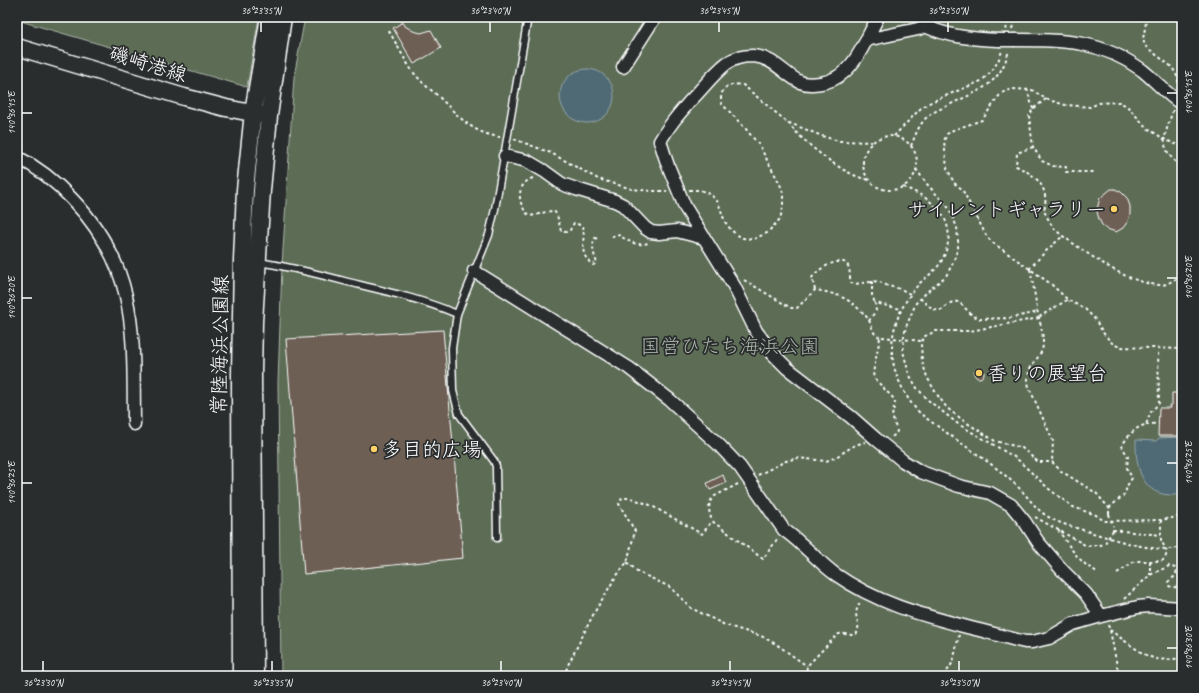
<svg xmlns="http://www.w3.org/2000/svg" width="1199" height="693" viewBox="0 0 1199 693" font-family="Caveat,'Klee One',sans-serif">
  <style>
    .green { fill: #5b6c55; stroke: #adb6aa }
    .water { fill: #506a75; stroke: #96a6ac }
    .building { fill: #6e5f55; stroke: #fff }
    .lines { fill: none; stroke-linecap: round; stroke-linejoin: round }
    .lane-casing { stroke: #fff; stroke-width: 9 }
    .street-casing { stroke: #fff; stroke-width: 15 }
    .secondary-casing { stroke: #fff; stroke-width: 19 }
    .path { stroke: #fff; stroke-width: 2; stroke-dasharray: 3 3; stroke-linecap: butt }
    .lane { stroke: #2a2d2e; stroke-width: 6 }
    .street { stroke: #2a2d2e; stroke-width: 12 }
    .secondary { stroke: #2a2d2e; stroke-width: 16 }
    .street-bridge-casing { stroke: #fff; stroke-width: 15; stroke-linecap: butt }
    .path-bridge { stroke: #fff; stroke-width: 2; stroke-dasharray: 3 3; stroke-linecap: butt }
    .street-bridge { stroke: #2a2d2e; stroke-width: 12 }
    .ticks { fill: none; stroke: #fff; stroke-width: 1.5 }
    .poi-dot { fill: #ffd166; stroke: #2a2d2e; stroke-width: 1.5 }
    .labels { text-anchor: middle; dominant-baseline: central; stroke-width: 3.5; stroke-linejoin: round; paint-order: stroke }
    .street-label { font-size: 20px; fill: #fff; stroke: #2a2d2e }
    .poi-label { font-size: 20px; fill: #fff; stroke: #2a2d2e; text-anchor: start }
    .park-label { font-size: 20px; fill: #adb6aa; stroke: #2a2d2e }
    .neatline { fill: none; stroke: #fff; stroke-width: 1.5 }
    .ticks-label { font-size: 10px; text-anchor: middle; fill: #fff }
  </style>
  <rect width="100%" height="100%" fill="#2a2d2e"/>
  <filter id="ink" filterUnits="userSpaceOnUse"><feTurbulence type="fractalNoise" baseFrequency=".025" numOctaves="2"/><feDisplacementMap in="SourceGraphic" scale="8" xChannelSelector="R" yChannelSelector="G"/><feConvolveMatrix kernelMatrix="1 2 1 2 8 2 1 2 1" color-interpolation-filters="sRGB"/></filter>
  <g filter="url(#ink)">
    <!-- green -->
    <path class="green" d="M17,17H259L247,87L17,20Z
      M305,17H1182V676H281L278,383L282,265L294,77Z"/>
    <!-- water -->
    <path class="water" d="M560 96a27 27 0 1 1 54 0a27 27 0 1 1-54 0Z
      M1182,437V494C1145,501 1135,472 1136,440L1156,441L1159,438Z"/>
    <!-- building -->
    <path class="building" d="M403,22L405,26L413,31L421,33L431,30L441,48L414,64L393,28Z
      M1111,189H1115L1121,192L1127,198L1130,206V214L1128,221L1123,228L1116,232L1107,229L1102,225L1099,219L1097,212L1098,205L1100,198Z
      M443,330L463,558L304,574L286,339Z
      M974 373a5 5 0 1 1 10 0a5 5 0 1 1-10 0Z
      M1172,393H1182V436H1158L1159,408H1170L1169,405H1172Z
      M723,475L726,483L710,490L707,483Z"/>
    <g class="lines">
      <!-- lane casing -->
      <g class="lane-casing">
        <path id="lane" d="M258,262C288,266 318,274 348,282C385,291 421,299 457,314
          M497,538L496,466L494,461L459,414L453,391L452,348L457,314L489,235L495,209L528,17"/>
      </g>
      <!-- street casing -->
      <g class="street-casing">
        <path id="street" d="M866,40L918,29L925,26C949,37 974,39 999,40
          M1015,40C1065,40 1100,40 1142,70C1156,81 1167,95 1182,104
          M623,67L655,17
          M505,156L527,161L544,171L562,184L576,189L615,201L623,205L645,228L651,232L659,233L677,231L704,238
          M17,157C37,167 57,183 72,199C139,269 133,335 134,424
          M667,163L660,141C670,124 678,115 691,100C703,88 713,74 727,63C734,58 744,56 753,56C773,57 784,74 800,82C807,85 814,84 821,83C853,78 864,43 878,17
          M685,207L734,286L756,331L773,354L787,368L851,417L876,439L903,461L921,472L959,486L990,493L1011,505L1025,522L1038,542L1063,571L1086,594L1101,616L1138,607L1149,606L1182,608
          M474,271L629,368L670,400L718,444L740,467L784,530C803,543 817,561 835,574C878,604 922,615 971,628C989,632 1007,638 1025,642H1032L1049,638L1073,624L1101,616"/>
      </g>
      <!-- secondary casing -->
      <g class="secondary-casing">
        <path id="secondary" d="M17,47L184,97L226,108L262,115
          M241,676L240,374L242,260L245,190L253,112L269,17
          M255,676L253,374L254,322L262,190L269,116L283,17"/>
      </g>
      <!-- path -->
      <path class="path" d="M1147,17L1143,39L1145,46L1172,67L1178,78V89
        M1012,29L1015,17
        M1006,30L1009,17
        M389,31C396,43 403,57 411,69C418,79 427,87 437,95C457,114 470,133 500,137
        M1027,89L1033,109
        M1046,99L1033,109L1029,116L1033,147L1042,161L1053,166L1066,167V172H1094
        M1173,110C1164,139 1157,146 1182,168
        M788,123C803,142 844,176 869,180
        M863 163a27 27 0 1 1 54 0a27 27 0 1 1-54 0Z
        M894,136L921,108L931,102L981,81C991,73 999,63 1002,50
        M514,139L551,153L598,179L632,189L651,191H667
        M911,146C915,136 918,127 925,119C932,112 940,109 949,105C979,90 1000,86 1009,50
        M1033,147L1017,153L1016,166C1036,175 1050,187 1044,211C1047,216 1049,222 1053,227C1059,234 1067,239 1074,244C1098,261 1130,283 1159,285C1169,286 1174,277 1182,278
        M1182,147L1164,139L1147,128L1127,106L1119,102L1099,103L1090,107L1065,105L1046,99L1032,90L1013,89L1005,91L999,96L982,120L953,130L947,134L944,141L947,168L954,183L962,189L987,237L993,243L1051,284L1068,300L1085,309L1094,318L1104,334L1113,344L1120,347L1182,349
        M916,169L926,183L948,207L957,227L958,240V248L953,263L946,276L929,290L916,303L906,327L904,336L903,351L909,374L917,388L928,400L958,424L1016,458L1049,489L1073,507L1096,515L1104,521L1161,520L1182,516
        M533,178C515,184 517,206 530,216C539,215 545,211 554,211L557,215L561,231L566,232L570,230L574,223L583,226C586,241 577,253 593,265L597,263C594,255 591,246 595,238L600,239
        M903,187C936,199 961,223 942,260C937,270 927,276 919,284C898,307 886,339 895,370C900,386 909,403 921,414C928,420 936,425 943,430C967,448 994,464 1016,485C1030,498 1036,512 1056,521C1067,526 1081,529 1093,533C1117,540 1157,554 1182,547
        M689,190H700L710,194L718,202L725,222L732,231L742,238L754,239L767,233L780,219L783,207V193L780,184L759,145L745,128L721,103C720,87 728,83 743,85L787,122L822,136L839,141L872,142
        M612,237L616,234C629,240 633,247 649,243
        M1029,269L1047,250L1063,236
        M1030,269C1033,283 1035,296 1037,309C1039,320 1043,331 1043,342C1044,361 1023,362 1029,387L1053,441L1052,462
        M744,280L791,308H797L815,290C828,292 842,295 853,304C858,308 865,314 868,319C873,326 872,337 882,337
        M872,281V295L875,303
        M815,290L812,278C816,270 839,256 847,264C851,270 849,277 851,283L854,284L878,281L888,286L901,289L910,294
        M920,298C947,325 941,299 959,302L971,314L979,319L1010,318L1038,312
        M1039,317L1067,300
        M1039,318L970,331H936L923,337L921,344L922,361L927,377L936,393L947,408L964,421L995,441L1022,448L1038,462H1052L1061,471L1096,493L1109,508
        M869,321L872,316L876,311L875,303L901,309
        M880,338L873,373L874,378L894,399L895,403L892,416L897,431L896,434L890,438
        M1146,425L1159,423
        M758,475L786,461L797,458L826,461L836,457L855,445L865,442
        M738,484L713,497C707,506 709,512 712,521L763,559L778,538
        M1109,514V508L1125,494L1127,486L1132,478L1127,468L1128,457L1122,446C1126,438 1137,425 1146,425L1150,413L1159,403L1158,349
        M1035,517L1087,546L1101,545L1105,543
        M1058,530C1069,545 1080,565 1098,572
        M1113,530L1161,535
        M1112,532L1113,530V526
        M1150,561V575
        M627,562L638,572L670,587L691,608L725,625L761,636L776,644L807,666
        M1117,573L1135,561H1161L1165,559L1167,552L1161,540V520
        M1124,599L1150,575L1169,566L1175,568C1179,576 1173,577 1168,582L1169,586L1174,588L1182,583
        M1108,625L1110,630L1119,676
        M1110,630C1121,638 1141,654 1153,658C1162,661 1173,659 1182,658
        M564,676L568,665L594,613L615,578L627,562L635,531L619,504L622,498H631L650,505L702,534L712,521
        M806,676L807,666L837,635C844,631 851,638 857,633C862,620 850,618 861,601
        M944,676L953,662L959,635"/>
      <!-- lane -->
      <use href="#lane" class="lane"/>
      <!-- street -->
      <use href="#street" class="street"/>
      <!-- secondary -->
      <use href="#secondary" class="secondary"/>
      <!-- street-bridge casing -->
      <g class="street-bridge-casing">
        <path id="street-bridge" d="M999,40H1015
          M667,163L685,207"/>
      </g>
      <!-- path-bridge -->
      <path class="path-bridge" d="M882,337L921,341
        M1109,514L1113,526
        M1105,543L1112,532"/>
      <!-- street-bridge -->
      <use href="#street-bridge" class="street-bridge"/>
    </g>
  </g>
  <!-- ticks -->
  <path class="ticks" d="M261,22V32M490,22V32M719,22V32M948,22V32M1167,93H1177M22,113H32M1167,278H1177M22,298H32M1167,463H1177M22,483H32M1167,648H1177M43,661V671M272,661V671M501,661V671M730,661V671M959,661V671"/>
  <!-- markers -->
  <g class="poi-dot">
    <circle cx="1114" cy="209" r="4"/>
    <circle cx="979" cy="373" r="4"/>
    <circle cx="374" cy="449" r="4"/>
  </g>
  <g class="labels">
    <!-- street labels -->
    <g class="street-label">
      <text transform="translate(148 64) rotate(17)">磯崎港線</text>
      <text transform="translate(220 345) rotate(-89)">常陸海浜公園線</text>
    </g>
    <!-- poi labels -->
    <g class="poi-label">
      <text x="1106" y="209" text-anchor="end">サイレントギャラリー</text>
      <text x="987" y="373">香りの展望台</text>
      <text x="382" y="449">多目的広場</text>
    </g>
    <!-- park labels -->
    <g class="park-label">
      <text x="730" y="346">国営ひたち海浜公園</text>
    </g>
  </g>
  <!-- margin -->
  <rect width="1199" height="693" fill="none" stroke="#2a2d2e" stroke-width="44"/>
  <rect x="22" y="22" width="1155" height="649" class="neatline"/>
  <g class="ticks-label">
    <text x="261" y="14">36°23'35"N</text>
    <text x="490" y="14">36°23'40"N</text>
    <text x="719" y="14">36°23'45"N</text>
    <text x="948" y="14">36°23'50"N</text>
    <text transform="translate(1188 93) rotate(-90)" y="4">140°36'15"E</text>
    <text transform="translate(11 113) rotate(-90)" y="4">140°36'15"E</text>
    <text transform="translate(1188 278) rotate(-90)" y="4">140°36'20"E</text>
    <text transform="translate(11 298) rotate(-90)" y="4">140°36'20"E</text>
    <text transform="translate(1188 463) rotate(-90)" y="4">140°36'25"E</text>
    <text transform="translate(11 483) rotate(-90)" y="4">140°36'25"E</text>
    <text transform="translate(1188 648) rotate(-90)" y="4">140°36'30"E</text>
    <text x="43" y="686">36°23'30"N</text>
    <text x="272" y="686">36°23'35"N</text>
    <text x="501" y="686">36°23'40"N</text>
    <text x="730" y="686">36°23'45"N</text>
    <text x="959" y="686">36°23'50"N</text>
  </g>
</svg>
